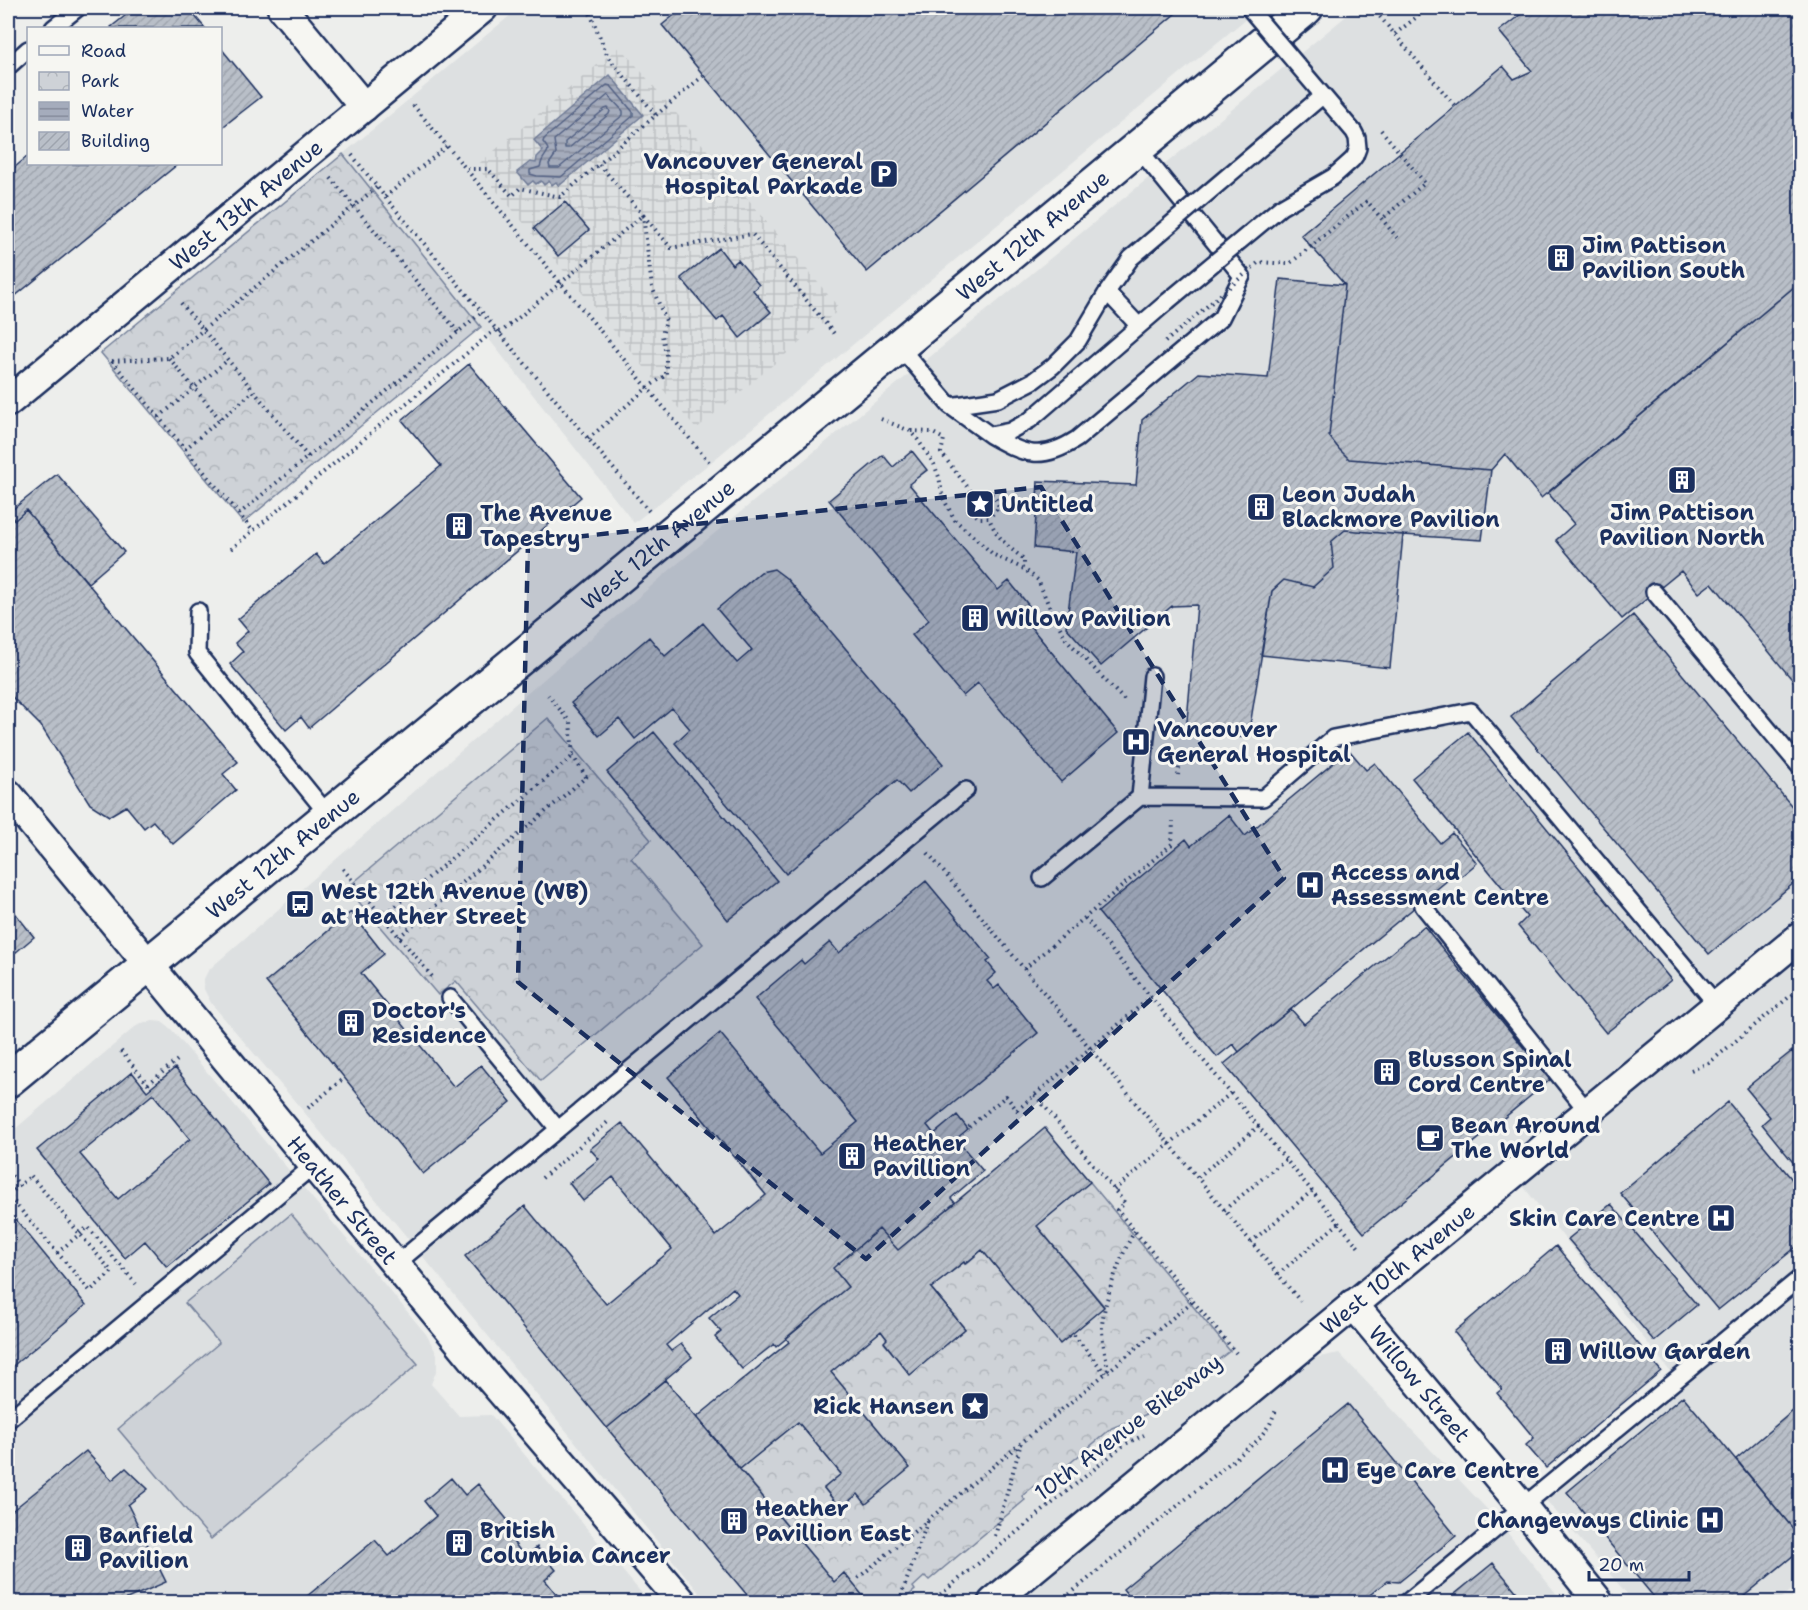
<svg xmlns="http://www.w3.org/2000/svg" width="1808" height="1610" viewBox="0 0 1808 1610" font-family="'Shantell Sans',sans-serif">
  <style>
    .built { fill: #dde0e1 }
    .industrial { fill: url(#industrial-grid) }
    .grass { fill: #ced2d7; stroke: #74809a; stroke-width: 1.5 }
    .park { fill: url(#park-crowns); stroke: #74809a; stroke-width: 1.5 }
    .water { fill: url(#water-rules); stroke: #6e7a96; stroke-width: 1.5 }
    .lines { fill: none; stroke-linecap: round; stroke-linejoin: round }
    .shore { stroke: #526184; stroke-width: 1.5 }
    .building { fill: url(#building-hatch); stroke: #1b2f5e; stroke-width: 1.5; fill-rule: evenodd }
    .service-casing { stroke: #1b2f5e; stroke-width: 20 }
    .minor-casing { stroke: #1b2f5e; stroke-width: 33 }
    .tertiary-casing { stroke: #1b2f5e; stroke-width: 38 }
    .path { stroke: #1b2f5e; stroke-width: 4; stroke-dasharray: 1.5 4.5; stroke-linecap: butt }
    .service { stroke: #f6f6f2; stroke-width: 15 }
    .minor { stroke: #f6f6f2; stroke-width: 28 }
    .tertiary { stroke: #f6f6f2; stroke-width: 33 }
    .service-bridge-casing { stroke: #1b2f5e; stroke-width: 20; stroke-linecap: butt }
    .path-bridge { stroke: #1b2f5e; stroke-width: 4; stroke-dasharray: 1.5 4.5; stroke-linecap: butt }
    .service-bridge { stroke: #f6f6f2; stroke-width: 15 }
    .marked { fill: #1b2f5e; fill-opacity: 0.2; stroke: #1b2f5e; stroke-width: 4.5; stroke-dasharray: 12 8; stroke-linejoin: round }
    .labels { text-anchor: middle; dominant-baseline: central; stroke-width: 6; stroke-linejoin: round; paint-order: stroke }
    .poi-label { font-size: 22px; font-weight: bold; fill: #1b2f5e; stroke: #f6f6f2; text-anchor: start }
    .street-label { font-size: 22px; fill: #1b2f5e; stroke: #f6f6f2 }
  </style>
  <defs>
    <pattern id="industrial-grid" width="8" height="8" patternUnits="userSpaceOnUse" patternTransform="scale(1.5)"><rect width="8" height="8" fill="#dde0e1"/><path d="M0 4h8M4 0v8" fill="none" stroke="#bdc0c3"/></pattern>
    <pattern id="park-crowns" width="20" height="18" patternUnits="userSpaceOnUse" patternTransform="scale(1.5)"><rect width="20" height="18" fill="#ced2d7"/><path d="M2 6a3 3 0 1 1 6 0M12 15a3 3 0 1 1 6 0" fill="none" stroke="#b0b5bb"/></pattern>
    <pattern id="water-rules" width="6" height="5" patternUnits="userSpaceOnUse" patternTransform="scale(1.5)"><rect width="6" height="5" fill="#a5acbc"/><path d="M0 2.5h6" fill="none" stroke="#868c9c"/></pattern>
    <pattern id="building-hatch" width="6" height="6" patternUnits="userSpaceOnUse" patternTransform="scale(1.5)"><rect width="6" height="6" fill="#b9bfc8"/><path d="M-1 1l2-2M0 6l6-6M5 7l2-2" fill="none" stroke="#9ea4ae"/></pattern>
  </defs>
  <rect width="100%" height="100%" fill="#edeeec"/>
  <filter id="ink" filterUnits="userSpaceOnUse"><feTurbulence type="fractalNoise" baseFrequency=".0167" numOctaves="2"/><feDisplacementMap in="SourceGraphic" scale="12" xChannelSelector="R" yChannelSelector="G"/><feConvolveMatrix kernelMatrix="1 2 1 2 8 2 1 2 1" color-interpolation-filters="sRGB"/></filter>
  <g filter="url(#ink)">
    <!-- built -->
    <path class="built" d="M519,8H1259L710,463L634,523L343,154Z
      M1356,8H1800V915L1250,1371L1339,1353L1502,1525L1407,1602H707L304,1112L211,1003L203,987L204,979L208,971L214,965L671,569Z
      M1800,956V1278L1677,1380L1523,1186Z
      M153,1021L162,1022L171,1029L426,1334L437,1354V1369L431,1384L459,1416L491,1415L649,1602H8V1135L135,1027L142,1023Z
      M1800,1283V1583L1777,1602H1634L1545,1499Z
      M1506,1531L1563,1602H1419Z"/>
    <!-- industrial -->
    <path class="industrial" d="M620,46L840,309L696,429L476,166Z"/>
    <!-- grass -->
    <path class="grass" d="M291,1214L418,1364L211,1539L118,1429L219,1343L185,1303Z"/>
    <!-- park -->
    <path class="park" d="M343,154L481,327L243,523L101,353Z
      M548,718L651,840L631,858L703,944L541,1081L456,981L438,995L347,888Z
      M1090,1182L1230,1351L1147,1414L1112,1428L1039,1489L1035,1485L1022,1496L1025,1500L929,1580L925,1576L913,1587L915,1590L901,1602H868L844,1573L834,1582L740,1469L798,1422L841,1474L824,1488L840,1508L858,1494L866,1503L831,1372L881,1331L887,1339L884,1343L910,1374L965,1329L931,1288L964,1262L966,1264L982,1250L1060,1343L1104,1306L1037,1226Z"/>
    <!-- water -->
    <path class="water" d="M610,75L643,115L559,186L556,182L552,185L549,181L544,185L541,181L536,184L533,181L528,185L517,172L530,162L536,163L537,157L543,151L534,140Z"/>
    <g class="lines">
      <!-- shore -->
      <path class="shore" d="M607,85L611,86L633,112V116L561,177L537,176L530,174V170L540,167C541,165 541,162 543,159C548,150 551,152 543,142L544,139Z
        M608,95L623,111V115L559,168H550L549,164L556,154L554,140Z
        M608,108L610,111L609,114L569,148H565V142L605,109Z"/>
    </g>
    <!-- building -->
    <path class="building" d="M135,8H188L205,28H112L111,27Z
      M683,8H1182L867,272L662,25Z
      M1529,8H1800V282L1541,498L1505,454L1491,470L1349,459L1339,449L1329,436L1345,285L1301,235L1503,66L1514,79L1532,71L1499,31Z
      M220,47L261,97L220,129Z
      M28,156V164H178L9,301L8,300V173Z
      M565,202L589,230L558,256L534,228Z
      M719,248L732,265L738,260L759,285L753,290L771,312L740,338L723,316L717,321L681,278Z
      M1280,279L1345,285L1329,436L1339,449L1349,459L1491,470L1482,540L1403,535L1345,530L1331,542L1334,568L1313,587L1284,580L1272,591L1248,738L1186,732L1197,605L1172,606L1101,666L1066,627L1076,552L1034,548L1038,481L1136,485L1142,420L1199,373L1268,378Z
      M1800,282V678L1795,683L1712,583L1699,593L1681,571L1622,619L1556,540L1574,524L1548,493Z
      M469,364L581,497L309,728L301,717L286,730L230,664L243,652L235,643L248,631L238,619L316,554L324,564L441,466L402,420Z
      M912,451L927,470L909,484L998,590L1009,581L1030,607L1021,615L1118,733L1061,782L978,683L963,696L912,635L929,620L829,500L883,455L893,467Z
      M57,474L124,552L88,583L26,510L15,520L8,515V513Z
      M26,510L238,762L223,774L236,790L173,844L153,821L144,828L126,806L109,816L90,804L41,726L8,693V515L15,520Z
      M1345,530L1403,535L1390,668L1261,655L1272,591L1284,580L1313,587L1334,568L1331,542Z
      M774,569L786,578L943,764L909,793L897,780L786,874L675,743L690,729L672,708L635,739L619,719L599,736L571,703L649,637L665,656L703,623L737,663L752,650L717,609L761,572Z
      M1633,615L1800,816V878L1709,954L1511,717Z
      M654,732L777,881L728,920L607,772Z
      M1468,732L1671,980L1606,1033L1518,926L1527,917L1412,778Z
      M1349,750L1366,770L1375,763L1440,843L1452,833L1477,863L1458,879L1454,875L1239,1052L1233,1044L1217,1057L1098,912L1186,839L1191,846L1229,815L1245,836Z
      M926,881L991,959L987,962L996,973L987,981L994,989L999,985L1038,1033L927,1125L934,1134L957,1115L968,1129L956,1139L983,1171L951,1198L955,1203L898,1250L879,1229L833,1268L848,1287L776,1347L774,1344L742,1369L715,1337L721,1332L709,1318L738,1294L733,1288L666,1345L671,1351L681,1344L692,1357L607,1428L465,1256L525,1206L606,1304L672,1249L613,1177L583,1201L569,1183L599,1159L590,1149L622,1123L716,1236L766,1195L668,1077L720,1033L820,1153L858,1122L755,999L801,960L804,964L830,942L839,953Z
      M8,904L34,937L8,959Z
      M351,912L384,954L361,973L454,1087L481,1065L511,1102L423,1174L266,982Z
      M1424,926L1550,1080L1364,1233L1224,1064L1291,1009L1304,1024Z
      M1792,1051L1800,1061V1163L1796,1166L1762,1124L1770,1117L1746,1088Z
      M175,1068L269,1184L167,1267L145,1241L125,1258L37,1150L132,1072L147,1091ZM153,1094L190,1139L118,1199L80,1154Z
      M1728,1102L1800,1189V1244L1718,1310L1620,1193Z
      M1045,1128L1090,1182L1037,1226L1104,1307L1060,1344L982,1250L965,1264L964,1262L931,1288L965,1329L910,1375L884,1342L887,1339L881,1331L831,1372L910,1468L866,1504L858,1494L840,1508L824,1488L841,1474L798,1422L740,1469L697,1417L789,1342L786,1338L848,1287L833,1268L879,1229L898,1250Z
      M1611,1204L1697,1305L1654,1341L1568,1239Z
      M8,1210L86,1305L8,1370Z
      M1556,1246L1661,1371L1546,1468L1526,1445L1534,1438L1497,1393L1502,1389L1454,1332Z
      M665,1380L834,1582L844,1573L868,1602H753L607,1428Z
      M1683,1396L1800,1537V1550L1737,1602H1658L1567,1492Z
      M1348,1404L1456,1536L1399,1582L1387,1581L1361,1602H1129L1132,1600L1123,1589Z
      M1794,1410L1800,1417V1537L1736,1459Z
      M86,1451L112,1480L126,1468L148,1489L128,1505L166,1582L120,1602H8V1514Z
      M451,1478L465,1495L478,1484L514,1528L507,1534L525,1557L537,1547L556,1570L545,1580L563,1602H300L375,1540L389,1556L436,1516L424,1501Z
      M1493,1563L1525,1602H1445Z"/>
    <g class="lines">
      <!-- service casing -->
      <g class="service-casing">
        <path id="service" d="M53,28L78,8
          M8,67L28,49
          M1107,292L1139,326
          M899,346L950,406L990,435L1010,431L1030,420L1168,301
          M950,406L998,399L1033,381L1053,366L1078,341L1107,292L1131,258
          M990,435C1025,455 1041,462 1077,439L1221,318L1242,276L1138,148
          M1654,592L1800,767
          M198,611L197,653L329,816
          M1140,797L1152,676
          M1042,878L1140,797L1263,798L1333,738L1471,711L1717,1005
          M1423,906L1588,1112
          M450,998L558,1129
          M396,1264L966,790
          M8,1420L314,1165
          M1407,1602L1800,1278"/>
      </g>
      <!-- minor casing -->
      <g class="minor-casing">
        <g id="minor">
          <path d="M282,8L364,107"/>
          <path id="s1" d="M8,402L483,8"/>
          <path id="s2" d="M8,794L480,1367L682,1602"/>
          <path id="s3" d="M1353,1304L1523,1507L1599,1602"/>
          <path id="s4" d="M993,1602L1800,937"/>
        </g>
      </g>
      <!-- tertiary casing -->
      <g class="tertiary-casing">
        <g id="tertiary">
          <path id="s5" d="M8,1080L899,346L1306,8"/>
        </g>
      </g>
      <!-- path -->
      <path class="path" d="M588,8L608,57L656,115L599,164L643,215L652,287L666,321L662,335L666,354V375L647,388L588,439
        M1376,12L1455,106
        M1395,34L1428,8
        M413,105L709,462
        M656,115L703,76
        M352,155L385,197L649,511
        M467,169H488L512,196L520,188L560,197L599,164
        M331,178L458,332
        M385,197L447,146
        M181,303L308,457
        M500,333L643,215L671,248L752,234L836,336
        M169,358L220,419
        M112,361L169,358L377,187
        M112,361L253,531
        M159,417L228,360
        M881,419L910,431L918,440L934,464L939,477L943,498L955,520L994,555L1024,569L1038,580L1049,606L1066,639L1125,701
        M911,431L931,432L944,439L941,453L974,495L970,500L971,510L979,518H989C997,538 1007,546 1024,559V568
        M185,449L254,391
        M974,495L989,493L995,497L999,507L989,518
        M239,514L482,312
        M231,549L496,329
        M1170,748L1180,758L1178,775
        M928,853L1300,1301
        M343,869L434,979
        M382,917L573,756L570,722L548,695
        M1085,918L1361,1250
        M399,937L586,777L573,756
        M1024,969L1172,844L1173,821
        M121,1051L151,1088
        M1691,1070L1709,1063L1800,988
        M148,1084L180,1058
        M1035,1095L1125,1203L1117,1210L1236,1353
        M308,1108L344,1078
        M969,1127L1006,1096L1017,1110L1151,997
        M8,1171L20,1186
        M31,1176L112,1272L90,1291L8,1195Z
        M1198,1177L1259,1126
        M542,1178L609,1121
        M1114,1190L1231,1093
        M1224,1210L1286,1159
        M1251,1242L1312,1191
        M57,1253L88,1227L136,1284
        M1278,1274L1339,1223
        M1074,1335L1105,1373
        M1108,1370C1106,1356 1102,1341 1102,1328C1102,1305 1122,1251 1135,1231
        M995,1536L1021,1443
        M858,1578L1193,1301
        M195,1602L200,1598
        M899,1602L928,1520
        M931,1602L1125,1444L1144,1435
        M1060,1602L1258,1440L1270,1424L1276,1410"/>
      <!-- service -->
      <use href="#service" class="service"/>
      <!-- minor -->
      <use href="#minor" class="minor"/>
      <!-- tertiary -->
      <use href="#tertiary" class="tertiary"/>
      <!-- service-bridge casing -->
      <g class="service-bridge-casing">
        <path id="service-bridge" d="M1131,258L1322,96
          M1168,301L1281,207L1333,177L1352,160L1355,156L1358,148L1357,138L1354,132L1249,8"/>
      </g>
      <!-- path-bridge -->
      <path class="path-bridge" d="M1381,130L1425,183L1382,219
        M1165,342L1259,262L1289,264L1367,201L1399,240"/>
      <!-- service-bridge -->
      <use href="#service-bridge" class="service-bridge"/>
    </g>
  </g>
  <!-- marked area -->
  <path class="marked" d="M1041,487L1284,878L866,1259L518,982L528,542Z"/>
  <!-- icons -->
  <defs>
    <g id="parking-square" transform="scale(1.5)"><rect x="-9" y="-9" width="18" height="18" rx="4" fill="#1b2f5e" stroke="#f6f6f2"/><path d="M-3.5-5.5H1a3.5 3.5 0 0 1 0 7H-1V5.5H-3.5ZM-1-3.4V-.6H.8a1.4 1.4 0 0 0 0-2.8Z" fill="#fff"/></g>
    <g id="building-square" transform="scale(1.5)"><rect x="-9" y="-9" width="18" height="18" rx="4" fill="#1b2f5e" stroke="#f6f6f2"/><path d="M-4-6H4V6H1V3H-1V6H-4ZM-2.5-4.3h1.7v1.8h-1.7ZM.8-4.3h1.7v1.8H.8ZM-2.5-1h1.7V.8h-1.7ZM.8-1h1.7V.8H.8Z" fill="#fff"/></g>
    <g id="sight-square" transform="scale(1.5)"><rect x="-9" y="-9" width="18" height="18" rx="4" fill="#1b2f5e" stroke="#f6f6f2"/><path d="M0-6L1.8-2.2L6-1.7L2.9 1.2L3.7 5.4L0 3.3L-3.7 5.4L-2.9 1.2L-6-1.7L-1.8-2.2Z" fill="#fff"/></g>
    <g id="hospital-square" transform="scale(1.5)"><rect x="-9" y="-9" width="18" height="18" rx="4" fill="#1b2f5e" stroke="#f6f6f2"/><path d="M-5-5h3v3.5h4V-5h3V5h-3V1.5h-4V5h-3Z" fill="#fff"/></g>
    <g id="bus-square" transform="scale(1.5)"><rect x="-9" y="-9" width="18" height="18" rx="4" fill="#1b2f5e" stroke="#f6f6f2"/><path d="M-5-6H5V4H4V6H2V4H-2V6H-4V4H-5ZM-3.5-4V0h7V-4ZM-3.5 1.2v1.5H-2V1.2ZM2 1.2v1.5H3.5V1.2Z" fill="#fff"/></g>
    <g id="cafe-square" transform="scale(1.5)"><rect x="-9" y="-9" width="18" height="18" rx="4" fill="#1b2f5e" stroke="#f6f6f2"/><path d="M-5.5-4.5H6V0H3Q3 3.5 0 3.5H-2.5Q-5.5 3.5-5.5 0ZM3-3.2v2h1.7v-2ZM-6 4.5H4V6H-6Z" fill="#fff"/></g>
  </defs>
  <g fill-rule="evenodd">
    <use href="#parking-square" x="884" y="174"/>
    <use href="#building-square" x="1561" y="258"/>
    <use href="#building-square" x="1682" y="480"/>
    <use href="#sight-square" x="980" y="504"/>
    <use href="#building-square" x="1261" y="507"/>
    <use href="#building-square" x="459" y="526"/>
    <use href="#building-square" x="975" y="618"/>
    <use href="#hospital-square" x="1136" y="742"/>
    <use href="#hospital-square" x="1310" y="885"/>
    <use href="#bus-square" x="300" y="904"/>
    <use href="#building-square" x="351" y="1023"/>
    <use href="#building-square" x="1387" y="1072"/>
    <use href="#cafe-square" x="1430" y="1138"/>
    <use href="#building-square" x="852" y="1156"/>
    <use href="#hospital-square" x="1721" y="1218"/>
    <use href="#building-square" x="1558" y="1351"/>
    <use href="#sight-square" x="975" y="1406"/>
    <use href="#hospital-square" x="1335" y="1470"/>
    <use href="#hospital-square" x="1710" y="1520"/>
    <use href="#building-square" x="734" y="1521"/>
    <use href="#building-square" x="459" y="1543"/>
    <use href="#building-square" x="78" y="1548"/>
  </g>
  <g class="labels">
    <!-- poi labels -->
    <g class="poi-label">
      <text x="863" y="161" text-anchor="end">Vancouver General<tspan x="863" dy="25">Hospital Parkade</tspan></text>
      <text x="1582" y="245">Jim Pattison<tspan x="1582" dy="25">Pavilion South</tspan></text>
      <text x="1282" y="494">Leon Judah<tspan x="1282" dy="25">Blackmore Pavilion</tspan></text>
      <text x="1001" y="504">Untitled</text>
      <text x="1682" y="512" text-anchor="middle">Jim Pattison<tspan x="1682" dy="25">Pavilion North</tspan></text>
      <text x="480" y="513">The Avenue<tspan x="480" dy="25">Tapestry</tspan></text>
      <text x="996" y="618">Willow Pavilion</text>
      <text x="1157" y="729">Vancouver<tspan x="1157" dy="25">General Hospital</tspan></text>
      <text x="1331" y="872">Access and<tspan x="1331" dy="25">Assessment Centre</tspan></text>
      <text x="321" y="891">West 12th Avenue (WB)<tspan x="321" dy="25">at Heather Street</tspan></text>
      <text x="372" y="1010">Doctor's<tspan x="372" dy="25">Residence</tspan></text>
      <text x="1408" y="1059">Blusson Spinal<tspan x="1408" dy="25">Cord Centre</tspan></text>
      <text x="1451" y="1125">Bean Around<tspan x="1451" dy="25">The World</tspan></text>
      <text x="873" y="1143">Heather<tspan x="873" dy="25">Pavillion</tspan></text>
      <text x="1700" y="1218" text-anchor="end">Skin Care Centre</text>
      <text x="1579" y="1351">Willow Garden</text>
      <text x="954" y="1406" text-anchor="end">Rick Hansen</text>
      <text x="1356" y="1470">Eye Care Centre</text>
      <text x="755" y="1508">Heather<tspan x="755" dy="25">Pavillion East</tspan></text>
      <text x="1689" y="1520" text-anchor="end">Changeways Clinic</text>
      <text x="480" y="1530">British<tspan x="480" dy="25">Columbia Cancer</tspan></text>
      <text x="99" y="1535">Banfield<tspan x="99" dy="25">Pavilion</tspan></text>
    </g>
    <!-- street labels -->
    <g class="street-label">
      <text stroke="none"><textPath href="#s1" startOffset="309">West 13th Avenue</textPath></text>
      <text stroke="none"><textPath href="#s5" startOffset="1328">West 12th Avenue</textPath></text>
      <text stroke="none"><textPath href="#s5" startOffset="842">West 12th Avenue</textPath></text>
      <text stroke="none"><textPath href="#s5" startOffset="356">West 12th Avenue</textPath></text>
      <text stroke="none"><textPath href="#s2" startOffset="526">Heather Street</textPath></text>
      <text stroke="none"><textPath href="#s4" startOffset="524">West 10th Avenue</textPath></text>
      <text stroke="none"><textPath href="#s3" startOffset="104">Willow Street</textPath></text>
      <text transform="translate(1128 1427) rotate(-37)">10th Avenue Bikeway</text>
    </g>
  </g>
  <!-- margin -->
  <rect width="1808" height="1610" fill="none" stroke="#f6f6f2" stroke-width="30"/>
  <rect x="15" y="15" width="1778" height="1580" fill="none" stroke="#1b2f5e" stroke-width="2" filter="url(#ink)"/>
  <!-- legend -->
  <rect x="27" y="27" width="195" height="138" fill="#f6f6f2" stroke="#9ea6b7" stroke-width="1.5"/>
  <rect x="39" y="46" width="30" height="9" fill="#f6f6f2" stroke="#9ea6b7" stroke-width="1.5"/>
  <text x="81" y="57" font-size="18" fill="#1b2f5e">Road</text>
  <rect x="39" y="72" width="30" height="18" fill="url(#park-crowns)" stroke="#9ea6b7" stroke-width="1.5"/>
  <text x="81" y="87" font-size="18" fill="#1b2f5e">Park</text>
  <rect x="39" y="102" width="30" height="18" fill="url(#water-rules)" stroke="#9ea6b7" stroke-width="1.5"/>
  <text x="81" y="117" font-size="18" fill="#1b2f5e">Water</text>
  <rect x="39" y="132" width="30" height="18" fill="url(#building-hatch)" stroke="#9ea6b7" stroke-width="1.5"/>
  <text x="81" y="147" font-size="18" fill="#1b2f5e">Building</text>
  <!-- scale -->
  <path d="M1589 1571v9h100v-9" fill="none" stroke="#1b2f5e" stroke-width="3"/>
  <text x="1598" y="1571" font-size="18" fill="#1b2f5e" stroke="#f6f6f2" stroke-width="4.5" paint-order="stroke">20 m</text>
</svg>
